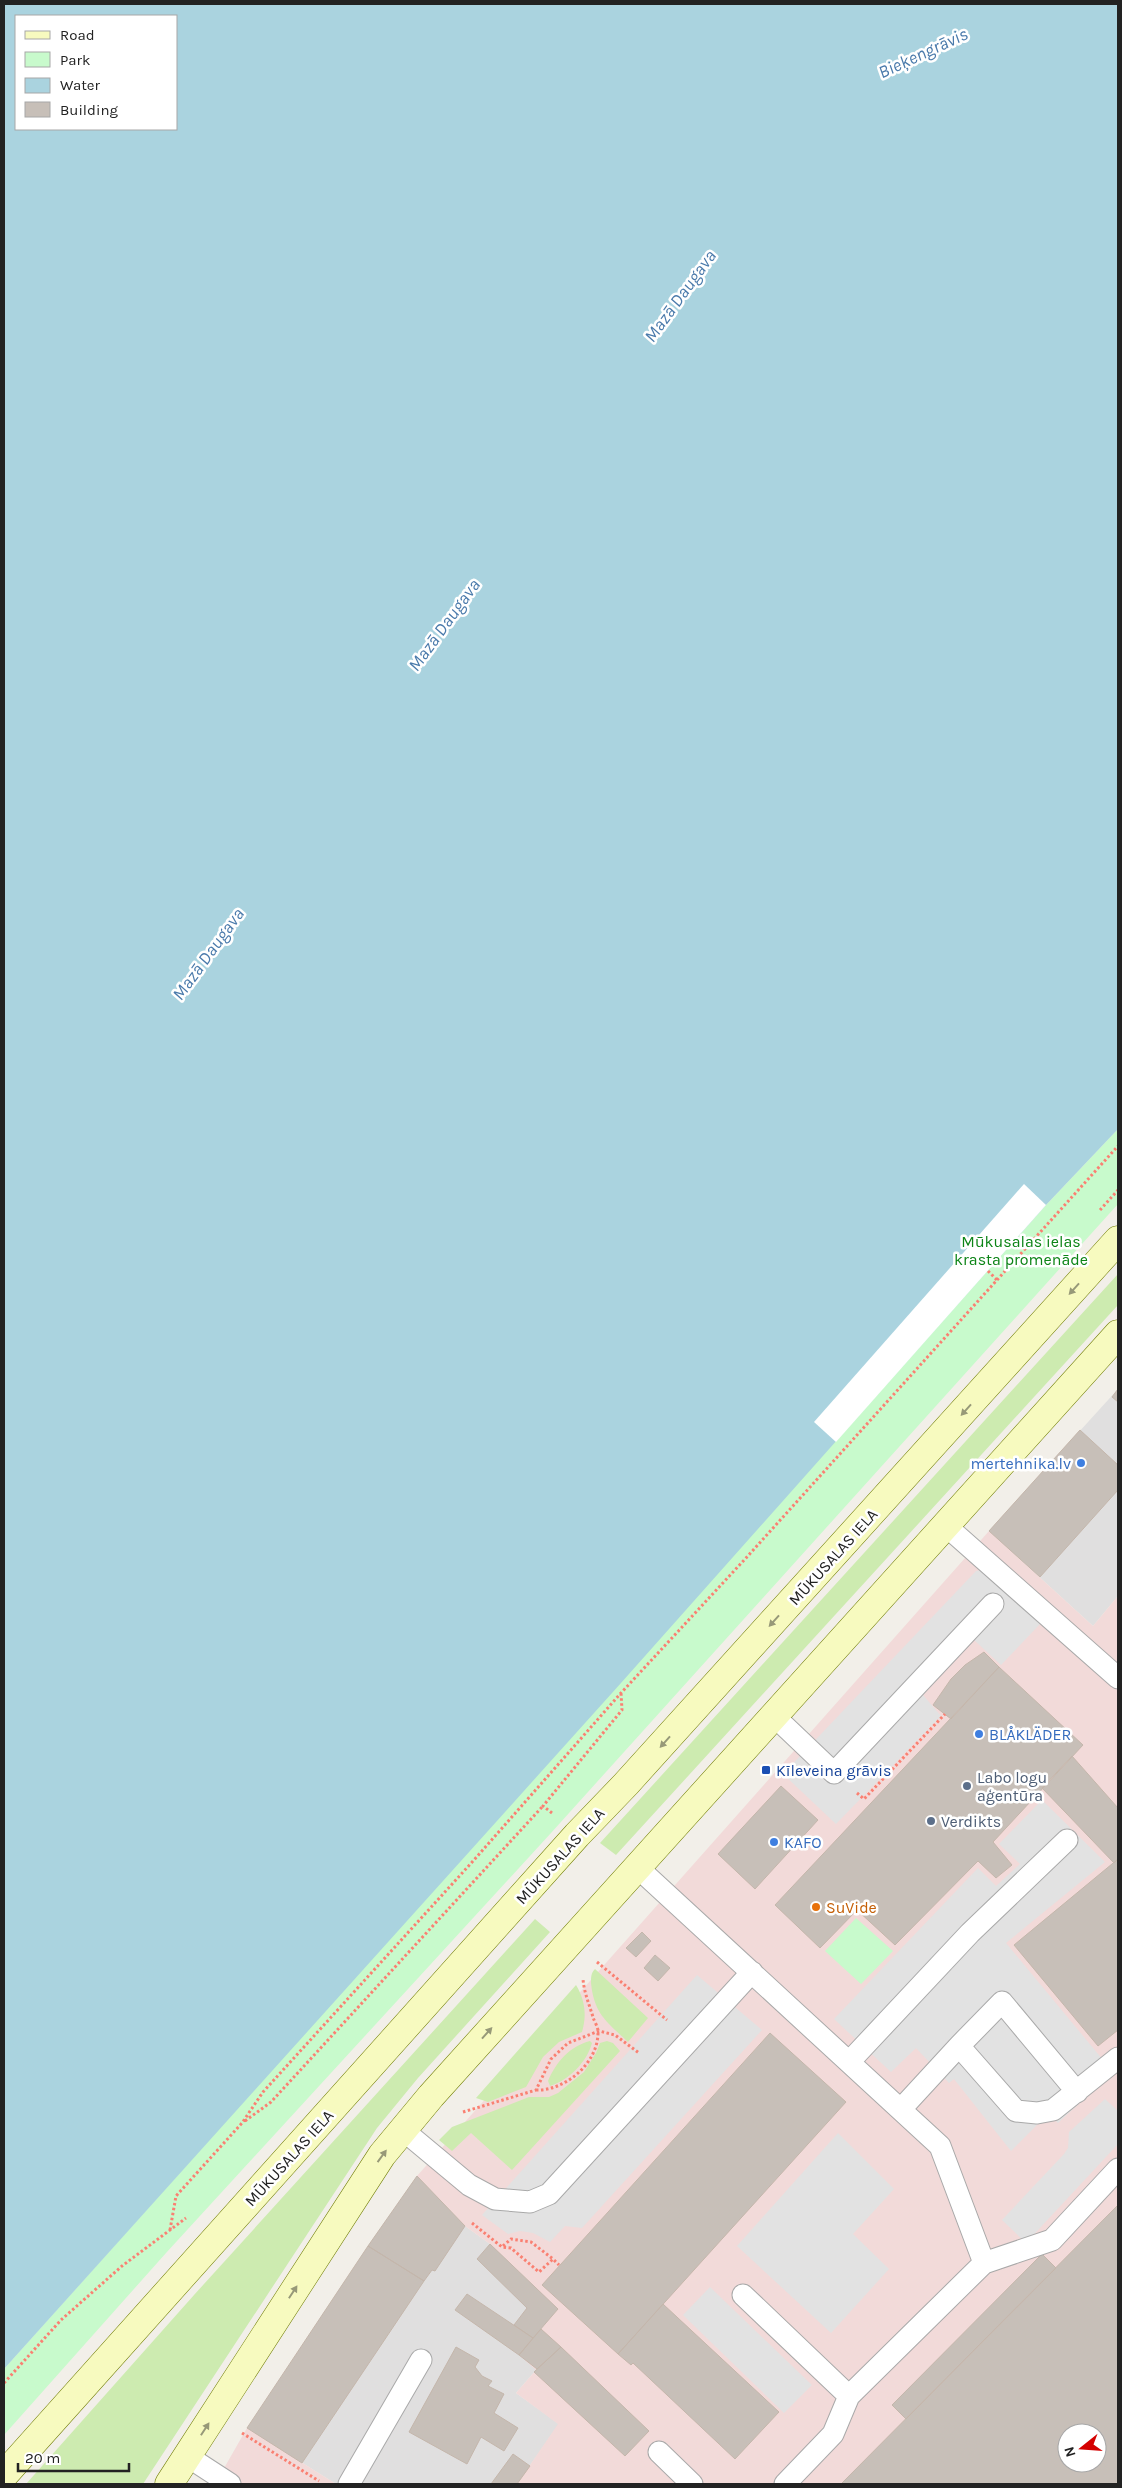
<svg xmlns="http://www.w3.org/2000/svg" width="1122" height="2488" viewBox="0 0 1122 2488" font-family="Karla,sans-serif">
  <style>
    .residential { fill: #e0dfdf }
    .commercial { fill: #f2dad9; fill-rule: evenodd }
    .grass { fill: #cdebb0 }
    .park { fill: #c8facc }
    .parking { fill: #e2e2e2 }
    .water { fill: #aad3df; fill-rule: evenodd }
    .pier { fill: #fff }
    .building { fill: #c7bfb8; stroke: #c4b6ab; fill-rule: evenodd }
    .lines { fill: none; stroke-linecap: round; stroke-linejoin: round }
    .service-casing { stroke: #a9a9a9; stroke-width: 23 }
    .secondary-casing { stroke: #707d05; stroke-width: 29 }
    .path { stroke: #fa8072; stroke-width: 3; stroke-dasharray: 2.5 2.5; stroke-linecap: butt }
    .service { stroke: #fff; stroke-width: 21 }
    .secondary { stroke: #f7fabf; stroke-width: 28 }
    .oneway { fill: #979978 }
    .shop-dot { fill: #3f7fe0; stroke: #fff; stroke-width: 2 }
    .transit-dot { fill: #1a4fb4; stroke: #fff; stroke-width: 2 }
    .service-dot { fill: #5c6f8a; stroke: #fff; stroke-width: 2 }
    .food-dot { fill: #e8710a; stroke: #fff; stroke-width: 2 }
    .labels { text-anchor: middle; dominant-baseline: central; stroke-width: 5; stroke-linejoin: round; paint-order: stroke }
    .park-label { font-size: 16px; fill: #0c8416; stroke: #fff }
    .shop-label { font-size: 16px; fill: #366cbe; stroke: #fff; text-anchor: start }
    .street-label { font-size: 16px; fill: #222; stroke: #fff }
    .transit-label { font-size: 16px; fill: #164399; stroke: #fff; text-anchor: start }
    .service-label { font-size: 16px; fill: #4e5e75; stroke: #fff; text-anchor: start }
    .food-label { font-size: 16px; fill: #c56008; stroke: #fff; text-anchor: start }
    .water-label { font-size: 18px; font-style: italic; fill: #4a7aab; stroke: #fff }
  </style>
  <rect width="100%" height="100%" fill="#f2efe9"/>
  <!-- residential -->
  <path class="residential" d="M1118,1389V1596L1093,1626L989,1531Z
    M417,2176L465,2226L490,2244L558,2309L519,2355L537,2369L516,2393L559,2424L517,2484H336L247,2428Z"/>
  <!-- commercial -->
  <path class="commercial" d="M989,1531L1093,1626L1118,1596V2484H517L558,2424L516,2393L536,2370L519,2355L558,2309L490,2244L465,2226L417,2176ZM1067,2433H1097V2463H1067Z
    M247,2428L336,2484H215Z"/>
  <!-- grass -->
  <path class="grass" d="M1118,1274V1305L616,1855L600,1843Z
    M535,1919L550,1932L418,2078L377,2128L143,2484H26L194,2295Z
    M595,1969L648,2018L628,2042C607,2022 594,2014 591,1983C591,1977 591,1973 595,1969Z
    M576,1985C585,2000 587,2015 582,2032L559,2042L543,2057L526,2087L488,2102L476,2098Z
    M590,2041L592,2043C587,2062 569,2080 550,2086L548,2081C556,2062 570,2046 590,2041Z
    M607,2041L613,2043L620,2051L512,2170L471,2133L452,2151L439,2140L452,2127L529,2097H549L558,2093L584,2072L596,2053L600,2043Z"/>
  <!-- park -->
  <path class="park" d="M1118,1129V1204L551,1833L166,2253L4,2435V2369L1047,1204Z
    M856,1918L893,1951L861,1984L825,1951Z"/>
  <!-- parking -->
  <path class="parking" d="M985,1569L1041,1623L1001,1665L973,1639L923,1695L941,1716L836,1824L783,1774L976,1571Z
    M1042,1800L1105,1862L1006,1943L1113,2072L1058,2123L1056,2121L1043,2119L1011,2151L954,2079L949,2083L916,2048L891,2072L834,2019L978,1868L996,1886L1020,1864L999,1844Z
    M697,1975L762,2030L582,2228L565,2226L550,2242L533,2233L520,2231L508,2234L482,2215Z
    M1105,2099L1118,2111V2144L1026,2243L1002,2220L1064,2154L1068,2148L1069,2132Z
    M838,2133L894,2189L853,2234L889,2269L831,2333L737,2246Z
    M710,2287L812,2385L784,2413L683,2315Z"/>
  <!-- water -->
  <path class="water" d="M4,4H1118V1129L1046,1205L621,1683L4,2369ZM16,16H176V129H16Z"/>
  <!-- pier -->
  <path class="pier" d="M1024,1184L1046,1205L836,1442L814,1422Z"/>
  <!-- building -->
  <path class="building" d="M1118,1389V1402L1112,1397Z
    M1080,1430L1118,1465V1490L1040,1577L989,1531Z
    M984,1652L999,1667L951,1719L933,1705L951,1679L965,1665Z
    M999,1667L1083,1745L993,1842L1012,1865L996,1878L978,1861L895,1945L857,1910L820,1948L775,1905Z
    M1072,1756L1118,1808V1859L1114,1863L1042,1788Z
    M781,1786L818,1820L755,1889L718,1854Z
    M1118,1859V2030L1098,2046L1014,1945Z
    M642,1932L651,1941L636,1957L626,1948Z
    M655,1955L670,1968L658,1981L644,1968Z
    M770,2033L846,2102L618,2354L542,2285Z
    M417,2176L465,2226L435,2271L432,2270L424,2281L368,2246Z
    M1118,2205V2484H843L842,2483ZM1067,2433H1097V2463H1067Z
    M490,2244L558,2309L533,2338L514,2325L527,2308L477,2259Z
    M368,2246L424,2281L302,2463L247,2428Z
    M1042,2254L1056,2268L906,2419L892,2405Z
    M467,2294L533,2338L519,2355L455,2310Z
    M663,2304L779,2412L735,2459L633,2363L631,2365L618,2354Z
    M541,2329L561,2347L537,2369L519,2355Z
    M456,2347L479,2360L475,2367L482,2376L492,2381L488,2386L504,2394L494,2413L518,2428L504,2451L481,2437L467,2464L409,2432Z
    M561,2347L649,2431L625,2456L534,2372Z
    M513,2454L530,2466L517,2484H491Z"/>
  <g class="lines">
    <!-- service casing -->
    <g class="service-casing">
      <path id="service" d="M945,1525L1118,1678
        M773,1715L834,1773L993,1604
        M637,1867L940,2146L984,2263L849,2396L833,2434L785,2484
        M959,2046L1002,2002L1077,2092
        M850,2061L970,1933L1067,1840
        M901,2109L959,2046L1016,2111L1037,2113L1053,2110L1118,2058
        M403,2130L469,2185L495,2199L530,2202L549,2194L752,1972
        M984,2263L1052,2240L1118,2169
        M743,2295L849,2396
        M659,2452L692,2484
        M187,2456L230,2484
        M349,2484L421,2360"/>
    </g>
    <!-- secondary casing -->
    <g class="secondary-casing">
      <path id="secondary" d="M4,2475L577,1835L626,1784L1118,1240
        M169,2484L382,2155L431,2096L1118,1334"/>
    </g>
    <!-- path -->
    <path class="path" d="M1100,1210L1118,1190
      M988,1271L997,1280
      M857,1793L864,1799L945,1714
      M552,1813L543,1806L622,1710L621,1693
      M597,1962L667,2020
      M536,2090C565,2091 599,2063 598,2031C598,2027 594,2021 593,2017C589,2004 584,1992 583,1979
      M463,2112L536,2090L551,2059L568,2043L599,2031L615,2035L639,2053
      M245,2121L271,2102L543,1806
      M472,2223L502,2247L511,2248L539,2272L553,2259L559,2265
      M170,2230L176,2196L242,2123L263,2092L474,1860L621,1693L746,1558L1118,1146
      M503,2246L511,2239L531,2242L553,2259
      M4,2383L61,2320L122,2266L186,2218
      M242,2433L319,2481"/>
    <!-- service -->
    <use href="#service" class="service"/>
    <!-- secondary -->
    <use href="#secondary" class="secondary"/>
  </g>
  <!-- one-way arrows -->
  <defs><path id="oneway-solid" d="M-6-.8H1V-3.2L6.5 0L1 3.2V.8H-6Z" transform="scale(1.25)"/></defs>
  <g class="oneway">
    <use href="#oneway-solid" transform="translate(1074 1289) rotate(132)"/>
    <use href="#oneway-solid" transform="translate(966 1410) rotate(132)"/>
    <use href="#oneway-solid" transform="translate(774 1621) rotate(132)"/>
    <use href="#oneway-solid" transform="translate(665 1742) rotate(132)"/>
    <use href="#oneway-solid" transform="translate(487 2033) rotate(-48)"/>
    <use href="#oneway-solid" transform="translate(382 2156) rotate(-54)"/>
    <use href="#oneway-solid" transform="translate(293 2292) rotate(-57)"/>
    <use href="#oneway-solid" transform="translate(205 2429) rotate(-57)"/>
  </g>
  <!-- markers -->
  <g class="shop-dot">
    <circle cx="1081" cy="1463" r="5"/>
    <circle cx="979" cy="1734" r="5"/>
    <circle cx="774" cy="1842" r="5"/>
  </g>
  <rect class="transit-dot" x="761" y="1765" width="10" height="10" rx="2.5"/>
  <g class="service-dot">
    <circle cx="967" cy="1786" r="5"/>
    <circle cx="931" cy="1821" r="5"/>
  </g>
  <circle class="food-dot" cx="816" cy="1907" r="5"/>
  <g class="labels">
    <!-- park labels -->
    <g class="park-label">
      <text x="1021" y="1241">Mūkusalas ielas<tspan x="1021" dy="18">krasta promenāde</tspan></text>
    </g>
    <!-- shop labels -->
    <g class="shop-label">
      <text x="1071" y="1463" text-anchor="end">mertehnika.lv</text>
      <text x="989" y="1734">BLÅKLÄDER</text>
      <text x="784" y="1842">KAFO</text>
    </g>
    <!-- street labels -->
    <g class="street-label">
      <text transform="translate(833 1557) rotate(-48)">MŪKUSALAS IELA</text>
      <text transform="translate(560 1856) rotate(-48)">MŪKUSALAS IELA</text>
      <text transform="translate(289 2158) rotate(-48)">MŪKUSALAS IELA</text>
    </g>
    <!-- transit labels -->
    <g class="transit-label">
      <text x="776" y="1770">Kīleveina grāvis</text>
    </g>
    <!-- service labels -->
    <g class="service-label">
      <text x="977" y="1777">Labo logu<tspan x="977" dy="18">aģentūra</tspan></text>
      <text x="941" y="1821">Verdikts</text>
    </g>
    <!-- food labels -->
    <g class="food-label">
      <text x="826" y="1907">SuVide</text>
    </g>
    <!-- water labels -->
    <g class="water-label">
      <text transform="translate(923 53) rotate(-25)">Bieķengrāvis</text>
      <text transform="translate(680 296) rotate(-54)">Mazā Daugava</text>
      <text transform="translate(444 625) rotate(-54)">Mazā Daugava</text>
      <text transform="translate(208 954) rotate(-54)">Mazā Daugava</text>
    </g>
  </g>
  <!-- border -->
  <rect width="1122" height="2488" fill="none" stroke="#222222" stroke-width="10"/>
  <!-- legend -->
  <rect x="15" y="15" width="162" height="115" fill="#ffffff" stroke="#a7a7a7"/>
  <rect x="25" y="31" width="25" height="8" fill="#f7fabf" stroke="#a7a7a7"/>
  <text x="60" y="40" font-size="15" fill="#222222">Road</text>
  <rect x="25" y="52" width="25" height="15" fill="#c8facc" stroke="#a7a7a7"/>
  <text x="60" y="65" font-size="15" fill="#222222">Park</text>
  <rect x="25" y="78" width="25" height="15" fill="#aad3df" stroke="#a7a7a7"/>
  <text x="60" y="90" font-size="15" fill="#222222">Water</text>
  <rect x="25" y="102" width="25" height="15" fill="#c7bfb8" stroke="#a7a7a7"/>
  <text x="60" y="115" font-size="15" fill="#222222">Building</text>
  <!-- north arrow -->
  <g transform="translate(1082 2448) rotate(253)"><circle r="24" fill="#ffffff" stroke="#a7a7a7"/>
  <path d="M0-4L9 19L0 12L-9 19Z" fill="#d40000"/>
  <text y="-8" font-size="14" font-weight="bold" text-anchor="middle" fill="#222222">N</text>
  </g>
  <!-- scale -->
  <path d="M18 2463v8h111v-8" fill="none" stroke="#222222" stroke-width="2.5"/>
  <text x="25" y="2463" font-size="15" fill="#222222" stroke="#ffffff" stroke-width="4" paint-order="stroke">20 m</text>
</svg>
